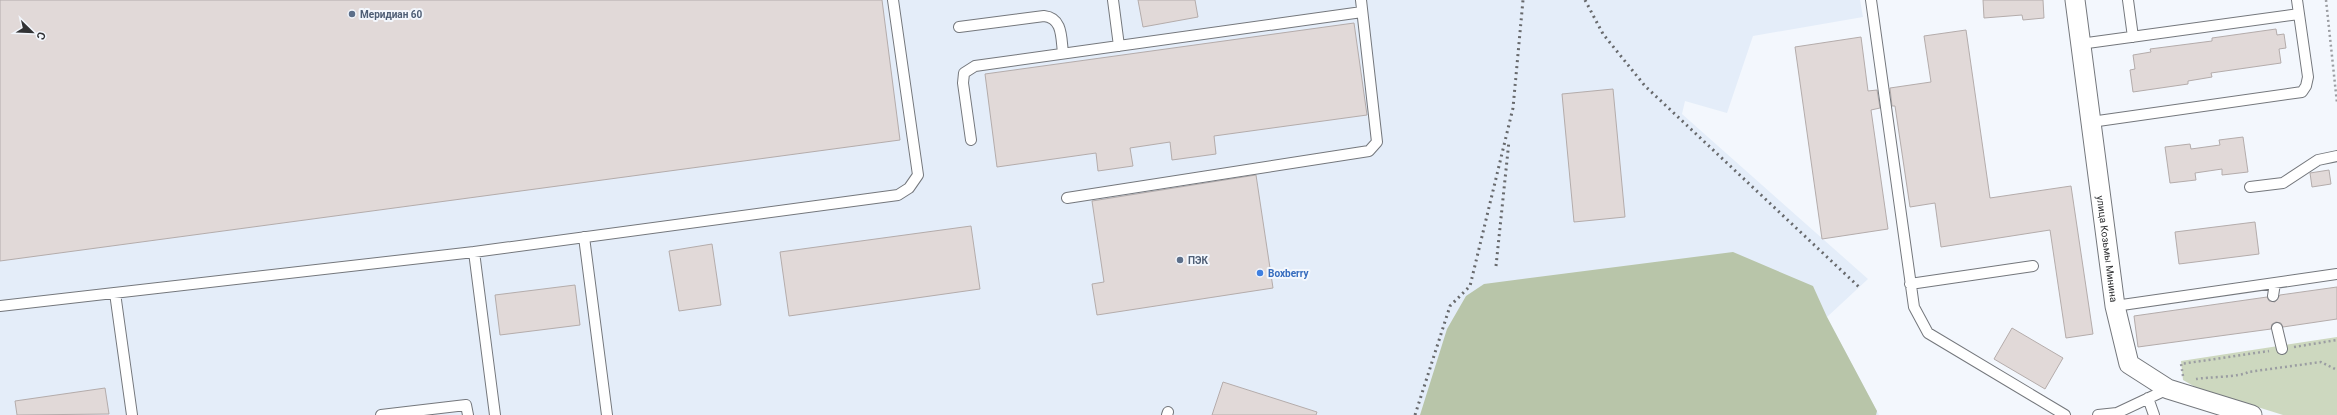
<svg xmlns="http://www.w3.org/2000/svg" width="2337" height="415" viewBox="0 0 2337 415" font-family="Roboto,sans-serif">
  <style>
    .built { fill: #e4edf9 }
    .green { fill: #cdd8bf }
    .forest { fill: #b8c5a9 }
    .building { fill: #e1d9d8; stroke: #b4acab }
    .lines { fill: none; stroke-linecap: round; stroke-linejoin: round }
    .service-casing { stroke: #74777c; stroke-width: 12 }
    .minor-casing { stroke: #74777c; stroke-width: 21 }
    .path { stroke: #9b9da2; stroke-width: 2.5; stroke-dasharray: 2 3; stroke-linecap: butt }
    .service { stroke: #fff; stroke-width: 10 }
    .minor { stroke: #fff; stroke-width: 19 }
    .rail { stroke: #67696c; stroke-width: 3; stroke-dasharray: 2 4; stroke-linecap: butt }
    .service-dot { fill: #5c6f8a; stroke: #f3f7fd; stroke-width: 1.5 }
    .shop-dot { fill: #3f7fe0; stroke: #f3f7fd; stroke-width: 1.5 }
    .labels { text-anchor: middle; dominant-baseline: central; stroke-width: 4; stroke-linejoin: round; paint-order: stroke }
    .service-label { font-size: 10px; font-weight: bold; fill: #4e5e75; stroke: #f3f7fd; text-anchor: start }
    .street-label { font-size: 10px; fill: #323335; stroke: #f3f7fd }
    .shop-label { font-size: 10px; font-weight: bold; fill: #366cbe; stroke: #f3f7fd; text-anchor: start }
  </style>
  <rect width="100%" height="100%" fill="#f3f7fd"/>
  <!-- built -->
  <path class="built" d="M0,0H1860L1863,17L1753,36L1727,113L1685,101L1682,114L1868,279L1827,317L1879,415H0Z"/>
  <!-- green -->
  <path class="green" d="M2337,337V415H2283L2197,388L2183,380L2181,361Z"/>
  <!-- forest -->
  <path class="forest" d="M1733,252L1813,286L1827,317L1877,411L1876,415H1420L1447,329L1466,296L1484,284Z"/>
  <!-- building -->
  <path class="building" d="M0,0H882L900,140L0,261Z
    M1138,0H1195L1198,17L1143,27Z
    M1983,0H2043L2044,18L2023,20L2022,15L1984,18Z
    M1354,23L1367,115L1214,136L1216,154L1172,160L1170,142L1130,148L1133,166L1098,171L1096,153L997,167L985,74Z
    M2276,29L2277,35L2284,34L2286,48L2279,49L2281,63L2211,73L2212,77L2188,81V84L2133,92L2130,70L2135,69L2133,55L2151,52L2150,49L2212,41V38Z
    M1966,30L1990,198L2071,186L2093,334L2066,338L2050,230L1941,247L1935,203L1910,207L1895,106H1892L1890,88L1931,82L1924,36Z
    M1861,37L1868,91L1877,90L1880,108L1871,110L1888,229L1822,239L1795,47Z
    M1613,89L1625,217L1574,222L1562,94Z
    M2243,137L2248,172L2222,175V169L2195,173L2196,180L2170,183L2165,147L2190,144L2191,149L2220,145L2219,140Z
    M2329,170L2331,184L2312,187L2310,173Z
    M1256,175L1273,288L1097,315L1092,284L1104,282L1092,201Z
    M2255,222L2259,254L2179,264L2175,232Z
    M971,226L980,289L789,316L780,252Z
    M712,244L721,305L679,311L669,251Z
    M575,285L580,325L500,335L495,295Z
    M2337,287V319L2283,327L2281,323L2276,322L2272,324L2271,329L2138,347L2134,316L2267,297L2269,301L2275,302L2280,295Z
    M2012,328L2063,358L2045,389L1994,359Z
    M1223,382L1317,412L1316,415H1212Z
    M105,388L109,414L17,415L15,401Z"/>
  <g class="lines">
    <!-- service casing -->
    <g class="service-casing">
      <path id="service" d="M1113,0L1119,46
        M1871,0L1914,307L1928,333L2065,415
        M2128,0L2133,37
        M959,27L1044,16C1063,18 1061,38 1063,53
        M2080,44L2299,14
        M2091,122L2302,92L2306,86L2308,77L2297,0
        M971,140L963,83L964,73L975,66L1362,12
        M2250,187L2283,183L2318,160L2337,156
        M1067,198L1369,151L1377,142L1361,0
        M584,237L607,415
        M474,252L495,415
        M1910,284L2033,266
        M115,293L132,415
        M2273,296L2275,283
        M0,306L474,252L898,195L909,188L918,175L893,0
        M2115,306L2337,274
        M2277,328L2282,349
        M2148,398L2154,415
        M381,415L466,405L468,415
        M1167,415L1168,412
        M2098,415L2117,413L2168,389"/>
    </g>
    <!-- minor casing -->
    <g class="minor-casing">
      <g id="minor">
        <path id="s1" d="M2075,0L2115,306L2129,364L2168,389L2252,415"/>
      </g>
    </g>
    <!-- path -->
    <path class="path" d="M2326,0L2337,103
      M2294,347L2337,340
      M2183,376L2181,364L2269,351
      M2196,379C2207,377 2241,377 2248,372L2321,362L2337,370"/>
    <!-- service -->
    <use href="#service" class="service"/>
    <!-- minor -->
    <use href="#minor" class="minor"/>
    <!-- rail -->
    <path class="rail" d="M1585,0L1603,34L1645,86L1859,287
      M1496,266L1509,141
      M1415,415L1450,306L1470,286L1513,108L1523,0"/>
  </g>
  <!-- markers -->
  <g class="service-dot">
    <circle cx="352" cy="14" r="4"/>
    <circle cx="1180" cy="260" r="4"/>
  </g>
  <circle class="shop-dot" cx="1260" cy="273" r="4"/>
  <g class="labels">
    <!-- service labels -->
    <g class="service-label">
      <text x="360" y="14">Меридиан 60</text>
      <text x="1188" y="260">ПЭК</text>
    </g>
    <!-- street labels -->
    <g class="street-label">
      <text stroke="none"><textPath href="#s1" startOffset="251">улица Козьмы Минина</textPath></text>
    </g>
    <!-- shop labels -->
    <g class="shop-label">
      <text x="1268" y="273">Boxberry</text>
    </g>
  </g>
  <!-- north arrow -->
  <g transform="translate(32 32) rotate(113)" stroke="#f3f7fd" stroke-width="3" paint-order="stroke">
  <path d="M0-3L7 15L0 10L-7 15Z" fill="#323335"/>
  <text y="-6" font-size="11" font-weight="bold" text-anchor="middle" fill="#323335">С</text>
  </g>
</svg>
